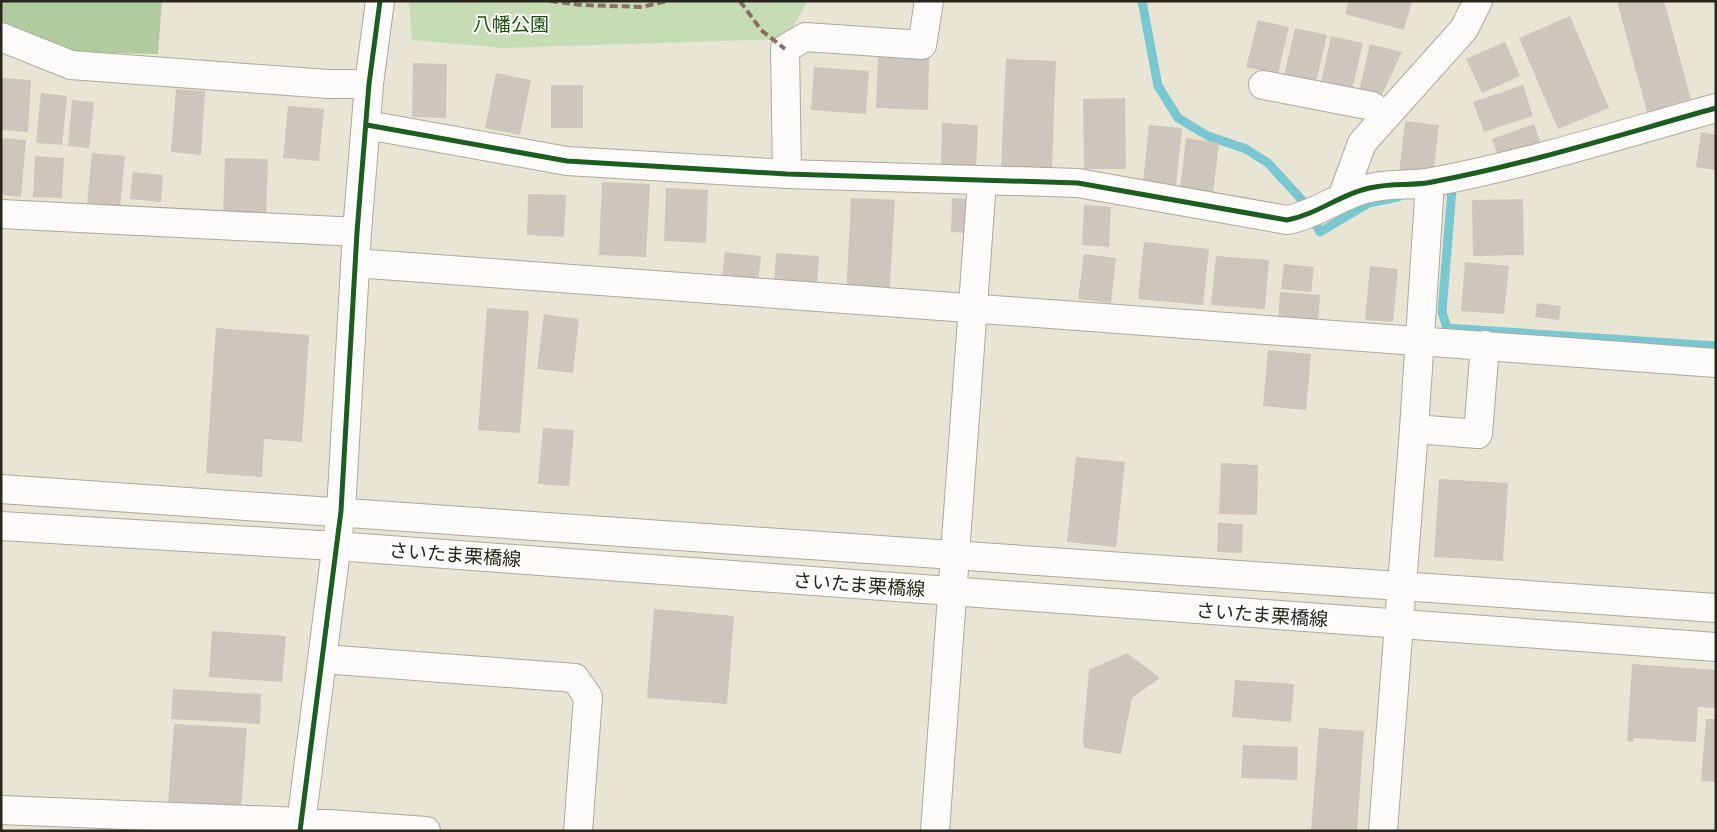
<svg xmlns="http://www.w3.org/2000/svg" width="1717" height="832" viewBox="0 0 1717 832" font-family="Figtree,'Noto Sans JP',sans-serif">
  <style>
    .green { fill: #c5dcb5 }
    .forest { fill: #b1cba0 }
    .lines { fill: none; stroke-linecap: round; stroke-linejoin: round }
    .stream { stroke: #79c7d1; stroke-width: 9 }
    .building { fill: #cec5bc }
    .minor-casing { stroke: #aca99c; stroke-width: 30 }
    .major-casing { stroke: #aca99c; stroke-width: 30 }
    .minor { stroke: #fcfbf9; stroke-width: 28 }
    .major { stroke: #fcfbf9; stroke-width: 28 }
    .quiet { stroke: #8d6e63; stroke-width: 4; stroke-dasharray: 8 4; stroke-linecap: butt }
    .cycleway-casing { stroke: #fff; stroke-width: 8 }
    .cycleway { stroke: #1b5e20; stroke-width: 5 }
    .labels { text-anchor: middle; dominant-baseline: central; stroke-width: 4; stroke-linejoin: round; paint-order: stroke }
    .park-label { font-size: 19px; fill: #1d4e0b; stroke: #fff }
    .street-label { font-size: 19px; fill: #28261a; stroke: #fff }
  </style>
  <rect width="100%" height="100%" fill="#e9e5d4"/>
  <!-- green -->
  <path class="green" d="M409,1H808L786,39L503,48L412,40Z"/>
  <!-- forest -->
  <path class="forest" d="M1,1H162L158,54L73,52L1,21Z"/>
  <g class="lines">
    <!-- stream -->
    <path class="stream" d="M1142,1L1158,86L1178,118L1208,136L1246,149L1268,163L1302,200L1320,232L1369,203L1398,197
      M1446,190L1452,189L1442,312L1447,328L1716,346"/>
  </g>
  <!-- building -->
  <path class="building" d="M1349,1H1412L1404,30L1345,14Z
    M1617,1H1664L1691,99L1647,112Z
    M1570,16L1609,108L1558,129L1519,38Z
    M1258,20L1289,27L1278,74L1246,67Z
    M1295,28L1327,35L1316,82L1284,76Z
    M1331,36L1363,43L1352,90L1321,83Z
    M1505,42L1520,76L1482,93L1466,59Z
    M1370,44L1402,52L1381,97L1359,92Z
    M878,55L929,57L928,110L876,108Z
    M1006,59L1056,61L1052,168L1001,166Z
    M413,63L447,64L446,118L412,117Z
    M814,67L869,71L866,114L811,110Z
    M496,73L531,80L520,135L485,128Z
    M1,78L31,80L28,132L1,130Z
    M551,85H583V128H551Z
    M1523,85L1533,116L1484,132L1473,102Z
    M176,89L205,91L201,155L171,152Z
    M41,93L67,96L62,145L36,143Z
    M1125,98L1126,169H1084L1083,99Z
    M72,100L94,102L89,148L68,146Z
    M288,106L324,109L319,161L283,158Z
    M1405,121L1439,125L1433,176L1399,173Z
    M942,123L978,125L976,168L941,166Z
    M1534,124L1542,147L1500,163L1492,139Z
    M1149,125L1182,128L1176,185L1143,181Z
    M1701,132L1716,135V170L1696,167Z
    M1,138L26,140L21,197L1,195Z
    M1186,138L1219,143L1213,193L1180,189Z
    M92,153L125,156L120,208L87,205Z
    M35,156L64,158L62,198L33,197Z
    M225,158L268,159L266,214L223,213Z
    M133,172L163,175L161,202L130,199Z
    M602,182L650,184L646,257L599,255Z
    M666,188L708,190L706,243L664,241Z
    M528,194L566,195L564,237L527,235Z
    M851,198L895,200L889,300L846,298Z
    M952,198L971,199L970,233L951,232Z
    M1523,199L1524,255L1473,256L1472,200Z
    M1084,205L1111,207L1109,247L1082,245Z
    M1144,242L1209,249L1203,305L1138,299Z
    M725,252L761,256L757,289L721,285Z
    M776,253L819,256L817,288L774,286Z
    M1084,254L1116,258L1111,303L1078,299Z
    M1216,256L1269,260L1265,309L1211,305Z
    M1465,262L1509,266L1504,314L1461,311Z
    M1284,264L1314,267L1311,292L1281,289Z
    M1370,266L1398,269L1393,322L1365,320Z
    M1280,292L1320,295L1318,324L1278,321Z
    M1537,303L1561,306L1559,320L1535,317Z
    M487,308L529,311L520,433L478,430Z
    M544,314L579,319L573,373L537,369Z
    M216,328L309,335L302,442L264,439L262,477L206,473Z
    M1268,350L1311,354L1306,410L1263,406Z
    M543,428L574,430L569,486L538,484Z
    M1076,457L1125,462L1116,547L1067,542Z
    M1221,463L1258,465L1257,515L1219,514Z
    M1439,479L1508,483L1503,561L1434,557Z
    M1218,523L1243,524L1242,553L1217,552Z
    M654,609L734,616L727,704L647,698Z
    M212,631L286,636L282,682L209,677Z
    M1127,653L1160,678L1132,698L1121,754L1084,748L1083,737L1089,670Z
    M1632,664L1716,670V708L1698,707L1696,742L1634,738V742L1627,741Z
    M1235,680L1294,684L1291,722L1232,717Z
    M173,689L261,694L260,724L171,719Z
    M1706,719H1716V782L1701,781Z
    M174,724L247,728L241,809L168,804Z
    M1319,728L1364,731L1357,831H1311Z
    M1243,745L1298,747L1297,780L1241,778Z"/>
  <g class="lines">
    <!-- minor casing -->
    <g class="minor-casing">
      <path id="minor" d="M1,37L71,65L328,84H369
        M1263,85L1372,106L1385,116
        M367,125L567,161L787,174L1078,183L1287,220C1319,214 1343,192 1375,187C1394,183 1414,186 1432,182C1528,164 1622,134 1716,108
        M787,174L785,49L805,37L922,45L929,1
        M1343,195L1362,143L1464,29L1478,1
        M1,214L357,232
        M355,263L1716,363
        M1414,429L1478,434L1485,345
        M323,659L575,678L588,697L578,831
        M1,810L301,822L426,831
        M300,831L341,511L357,232L369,84L380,1
        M935,831L982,181
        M1383,831L1414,429L1430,183"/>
    </g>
    <!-- major casing -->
    <g class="major-casing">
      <path id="major" d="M1,489L1716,608
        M1,526L335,546L1716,647"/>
    </g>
    <!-- minor -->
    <use href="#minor" class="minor"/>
    <!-- major -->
    <use href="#major" class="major"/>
    <!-- quiet -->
    <path class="quiet" d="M550,1L582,5L642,7L667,1
      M740,1L761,30L785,49"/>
    <!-- cycleway casing -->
    <g class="cycleway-casing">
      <path id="cycleway" d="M367,125L567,161L787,174L1078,183L1287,220C1319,214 1343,192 1375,187C1394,183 1414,186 1432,182C1528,164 1622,134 1716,108
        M300,831L341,511L357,232L369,84L380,1"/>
    </g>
    <!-- cycleway -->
    <use href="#cycleway" class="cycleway"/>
  </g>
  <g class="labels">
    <!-- park labels -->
    <g class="park-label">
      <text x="511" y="24">八幡公園</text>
    </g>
    <!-- street labels -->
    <g class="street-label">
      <text transform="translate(455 555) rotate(4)">さいたま栗橋線</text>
      <text transform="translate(859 585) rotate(4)">さいたま栗橋線</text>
      <text transform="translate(1262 615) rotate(4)">さいたま栗橋線</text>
    </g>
  </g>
  <!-- border -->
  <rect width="1717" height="832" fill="none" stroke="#28261a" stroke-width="5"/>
</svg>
